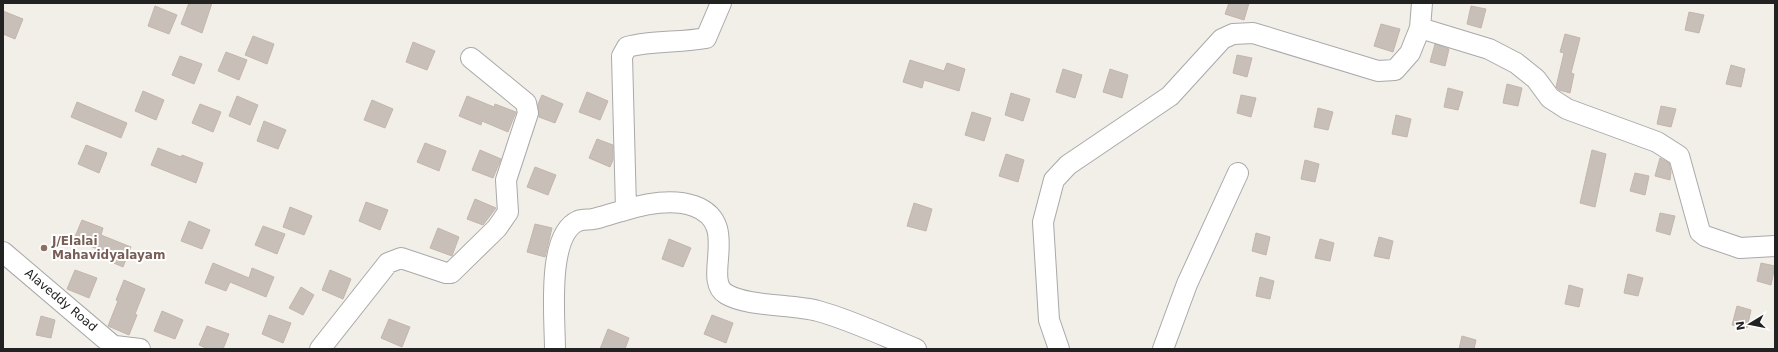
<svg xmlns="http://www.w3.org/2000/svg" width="1778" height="352" viewBox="0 0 1778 352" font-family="'DejaVu Sans',sans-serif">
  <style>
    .building { fill: #c7bfb8; stroke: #c4b6ab }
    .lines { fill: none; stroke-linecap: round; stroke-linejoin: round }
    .minor-casing { stroke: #a9a9a9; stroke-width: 22 }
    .minor { stroke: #fff; stroke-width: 20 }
    .education-dot { fill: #8d6e63; stroke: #fff; stroke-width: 1.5 }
    .labels { text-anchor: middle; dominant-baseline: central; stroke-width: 4; stroke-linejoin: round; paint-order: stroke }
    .education-label { font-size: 12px; font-weight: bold; fill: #785e54; stroke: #fff; text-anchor: start }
    .street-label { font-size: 12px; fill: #222; stroke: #fff }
  </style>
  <rect width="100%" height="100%" fill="#f2efe9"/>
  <!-- building -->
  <path class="building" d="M189,3H212L202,33L181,24Z
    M1229,3H1249L1244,20L1225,14Z
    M155,6L177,15L169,34L148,26Z
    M1471,6L1486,9L1481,28L1467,24Z
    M3,11L23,19L15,39L3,34Z
    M1689,12L1704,15L1699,33L1685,30Z
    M1381,24L1400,29L1393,52L1374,46Z
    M1565,34L1580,38L1571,73L1574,74L1570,93L1559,90L1556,87L1564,53L1560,52Z
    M253,36L274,44L267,64L245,55Z
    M413,42L435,51L427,70L406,62Z
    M1435,44L1449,49L1445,66L1430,62Z
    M226,52L247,60L239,80L218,71Z
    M1237,55L1252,58L1247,77L1233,73Z
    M180,56L202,64L194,84L172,75Z
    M910,60L944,71L947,63L965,69L959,91L924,80L922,88L903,82Z
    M1731,65L1745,69L1741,87L1726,84Z
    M1063,69L1082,75L1075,98L1056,92Z
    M1110,69L1128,75L1122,98L1103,92Z
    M1507,84L1522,88L1518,106L1503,103Z
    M1448,88L1463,92L1458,110L1444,107Z
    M143,91L164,100L156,120L135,111Z
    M587,92L608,101L600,120L579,112Z
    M1011,93L1030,99L1023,121L1005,115Z
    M542,95L563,104L555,123L539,117L538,104Z
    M1241,95L1256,98L1251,117L1237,113Z
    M237,96L258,105L250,125L229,116Z
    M467,96L494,107L495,104L516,112L508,132L482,121L481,125L459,116Z
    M372,100L393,109L385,128L364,120Z
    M77,102L127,123L121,138L71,117Z
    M200,104L221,112L213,132L192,123Z
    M1661,106L1676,109L1671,127L1657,124Z
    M1318,108L1333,112L1328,130L1314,127Z
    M972,112L991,118L984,141L965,135Z
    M1396,115L1411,119L1407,137L1392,134Z
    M264,121L286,130L278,149L257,141Z
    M597,139L613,145V160L610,167L589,158Z
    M425,143L446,151L439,171L417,162Z
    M86,145L107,153L99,173L78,164Z
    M158,148L181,157L182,155L203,163L196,183L151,165Z
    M480,150L501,159L493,178L472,170Z
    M1592,150L1606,154L1595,207L1580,203Z
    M1006,154L1024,160L1018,182L999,176Z
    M1660,158L1669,163L1671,172L1670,180L1655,176Z
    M1305,160L1319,164L1315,182L1301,179Z
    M535,167L556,175L548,195L527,187Z
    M1635,173L1649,176L1645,195L1630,191Z
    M475,199L496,208L483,225L467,219Z
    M366,202L388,210L380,230L359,221Z
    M914,203L932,209L926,231L907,226Z
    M290,207L312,216L304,235L283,227Z
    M1660,213L1675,216L1670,235L1656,231Z
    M82,220L103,228L101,235L131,247L123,267L102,258L104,252L74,239Z
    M189,221L210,230L202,249L181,241Z
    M535,224L552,228L545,257L527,252Z
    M263,226L285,234L277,254L255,245Z
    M438,228L459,237L452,256L430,248Z
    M1256,233L1270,237L1266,255L1252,251Z
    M1379,237L1393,241L1389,259L1374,256Z
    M669,239L691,248L683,267L662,259Z
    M1320,239L1334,243L1330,261L1315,258Z
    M213,263L249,278L252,268L274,277L266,297L230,282L226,291L205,283Z
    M1761,263L1775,266L1771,285L1757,281Z
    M75,270L97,278L89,298L67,289Z
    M330,270L351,279L343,299L322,290Z
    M1628,274L1643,278L1638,296L1624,293Z
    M1260,277L1274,281L1270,299L1256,296Z
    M124,280L145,289L135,314L137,315L129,335L108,326L118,301L116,300Z
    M1569,285L1583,289L1579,307L1565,304Z
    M301,287L314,295L303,315L289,308Z
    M1737,306L1751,310L1747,328L1732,325Z
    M162,311L183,320L175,339L154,331Z
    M269,315L291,323L283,343L262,334Z
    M712,315L733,323L726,343L704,334Z
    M41,316L55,320L51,338L36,335Z
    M389,319L410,327L402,347L381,338Z
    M207,326L229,334L223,349H208L199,345Z
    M608,329L629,338L625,349H600Z
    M1462,336L1476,340L1474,349H1459Z"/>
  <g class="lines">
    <!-- minor casing -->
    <g class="minor-casing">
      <path id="minor" d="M1420,28L1489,49L1516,63L1536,79L1550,98L1567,109L1657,142L1679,156L1700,232L1705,236L1740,248L1775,246
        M626,209L622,56L627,47C652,40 680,43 706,38L721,3
        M3,252L117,349
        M115,346L140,349
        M320,349L388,263L401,258L446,273H451L497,228L508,212L506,180L528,113L526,103L471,58
        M555,349C555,319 546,235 578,221C583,219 589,220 593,219C603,217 613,213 622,211C644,204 671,198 694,206C742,223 701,279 726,294C748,307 792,304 818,311C851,320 884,336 916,349
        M1059,349L1049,320L1043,222L1054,180L1068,165L1170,96L1222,39L1233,34L1253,33L1378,71L1395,70L1410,53L1420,28L1422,3
        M1163,349L1187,284L1238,173"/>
    </g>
    <!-- minor -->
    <use href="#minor" class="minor"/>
  </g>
  <!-- markers -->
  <circle class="education-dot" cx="44" cy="248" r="4"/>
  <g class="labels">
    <!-- education labels -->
    <g class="education-label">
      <text x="52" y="241">J/Elalai<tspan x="52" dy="14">Mahavidyalayam</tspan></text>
    </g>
    <!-- street labels -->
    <g class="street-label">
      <text transform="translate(61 300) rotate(40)">Alaveddy Road</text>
    </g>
  </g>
  <!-- border -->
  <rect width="1778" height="352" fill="none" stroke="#222222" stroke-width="8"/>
  <!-- north arrow -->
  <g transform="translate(1750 324) rotate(260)" stroke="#ffffff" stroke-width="3" paint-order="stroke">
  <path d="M0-3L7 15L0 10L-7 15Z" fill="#222222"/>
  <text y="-6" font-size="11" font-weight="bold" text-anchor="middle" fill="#222222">N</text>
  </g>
</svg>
